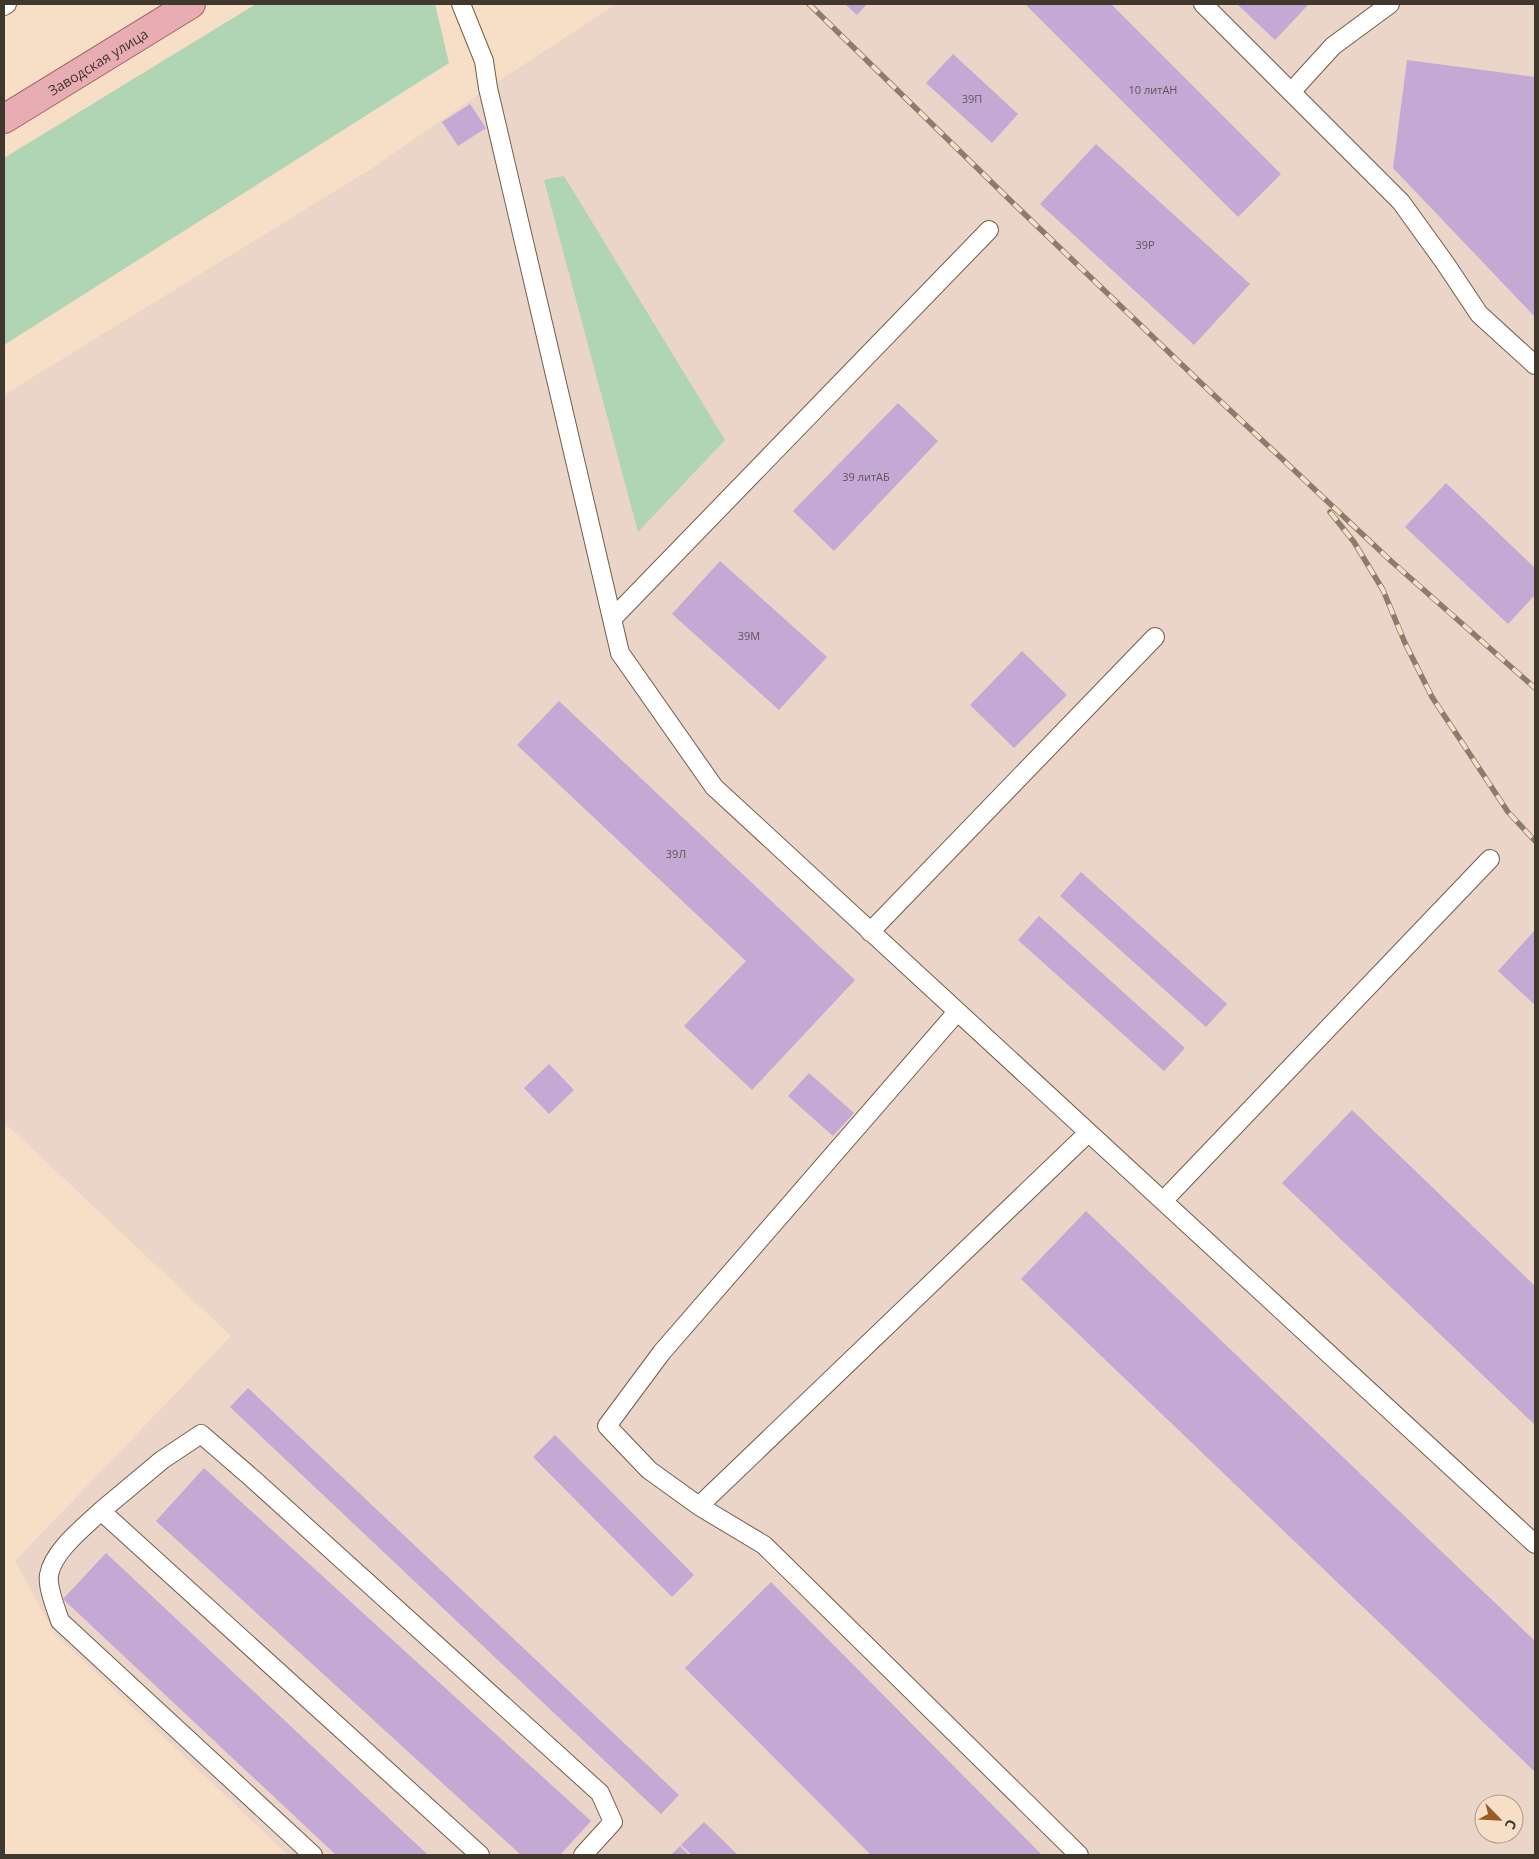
<svg xmlns="http://www.w3.org/2000/svg" width="1539" height="1859" viewBox="0 0 1539 1859" font-family="'Open Sans',sans-serif">
  <style>
    .industrial { fill: #ebd4c8; fill-rule: evenodd }
    .green { fill: #afd5b5 }
    .building { fill: #c4a9d5 }
    .lines { fill: none; stroke-linecap: round; stroke-linejoin: round }
    .service-casing { stroke: #725e48; stroke-width: 20 }
    .primary-casing { stroke: #a36162; stroke-width: 30 }
    .service { stroke: #fff; stroke-width: 18 }
    .primary { stroke: #e8adb2; stroke-width: 28 }
    .rail-casing { stroke: #8b7c6c; stroke-width: 5.5 }
    .rail { stroke: #f6dfc6; stroke-width: 4; stroke-dasharray: 11; stroke-linecap: butt }
    .labels { text-anchor: middle; dominant-baseline: central; stroke-width: 5; stroke-linejoin: round; paint-order: stroke }
    .number-label { font-size: 11px; fill: #615457 }
    .street-label { font-size: 14px; fill: #40372d; stroke: #f6dfc6 }
  </style>
  <rect width="100%" height="100%" fill="#f6dfc6"/>
  <!-- industrial -->
  <path class="industrial" d="M616,4H1535V1855H288L55,1634L15,1561L231,1336L4,1122V395L371,169L488,88ZM1484,1804H1514V1834H1484Z"/>
  <!-- green -->
  <path class="green" d="M256,4H435L449,63L4,345V158Z
    M564,176L725,440L638,532L544,180Z"/>
  <!-- building -->
  <path class="building" d="M845,4H867L857,15Z
    M1025,4H1111L1281,174L1238,217Z
    M1237,4H1309L1275,40Z
    M953,54L1018,114L992,143L926,83Z
    M1407,60L1535,77V317L1393,168Z
    M470,104L486,128L458,146L442,122Z
    M1096,144L1250,284L1194,345L1040,204Z
    M898,403L938,441L834,551L793,511Z
    M1446,483L1535,568V595L1508,624L1405,527Z
    M720,561L827,657L779,710L672,614Z
    M1022,651L1067,695L1014,748L970,705Z
    M559,701L855,980L752,1090L684,1026L746,961L517,745Z
    M1081,872L1227,1004L1206,1027L1060,896Z
    M1039,916L1185,1048L1164,1071L1018,940Z
    M1535,930V1005L1498,971Z
    M549,1064L574,1090L549,1114L524,1088Z
    M809,1073L854,1113L833,1136L788,1096Z
    M1352,1110L1535,1286V1425L1282,1183Z
    M1086,1211L1535,1641V1772L1021,1279Z
    M248,1388L679,1795L661,1814L230,1407Z
    M555,1435L694,1575L672,1597L533,1457Z
    M204,1468L591,1821L560,1855H521L156,1521Z
    M106,1553L428,1855H336L63,1599Z
    M771,1582L1042,1855H871L685,1668Z
    M704,1822L738,1855H692L681,1845Z
    M680,1846L689,1855H671Z"/>
  <g class="lines">
    <!-- service casing -->
    <g class="service-casing">
      <path id="service" d="M461,4L484,61L488,88L620,653L714,787L1535,1544
        M1203,4L1401,202L1445,263L1479,314L1535,365
        M4,6L7,4
        M1292,91L1333,46L1390,4
        M612,619L989,230
        M870,932L1155,637
        M1163,1201L1490,859
        M699,1506L649,1470L607,1426L662,1352L957,1012
        M101,1511L162,1460L201,1434L253,1479L600,1793L613,1822L583,1855
        M313,1855L60,1621C56,1609 47,1587 49,1575C53,1551 84,1527 101,1511L480,1855
        M1079,1855L764,1545L699,1506L1088,1133"/>
    </g>
    <!-- primary casing -->
    <g class="primary-casing">
      <g id="primary">
        <path id="s1" d="M4,119L191,4"/>
      </g>
    </g>
    <!-- service -->
    <use href="#service" class="service"/>
    <!-- primary -->
    <use href="#primary" class="primary"/>
    <!-- rail casing -->
    <g class="rail-casing">
      <path id="rail" d="M809,4L1014,204L1200,382L1391,561L1535,688
        M1330,512L1354,542L1383,590L1405,643L1432,697L1508,812L1535,841"/>
    </g>
    <!-- rail -->
    <use href="#rail" class="rail"/>
  </g>
  <g class="labels">
    <!-- number labels -->
    <g class="number-label">
      <text x="1153" y="89">10 литАН</text>
      <text x="972" y="98">39П</text>
      <text x="1145" y="244">39Р</text>
      <text x="866" y="476">39 литАБ</text>
      <text x="749" y="635">39М</text>
      <text x="676" y="853">39Л</text>
    </g>
    <!-- street labels -->
    <g class="street-label">
      <text stroke="none"><textPath href="#s1" startOffset="110">Заводская улица</textPath></text>
    </g>
  </g>
  <!-- border -->
  <rect width="1539" height="1859" fill="none" stroke="#40372d" stroke-width="10"/>
  <!-- north arrow -->
  <g transform="translate(1499 1819) rotate(114)"><circle r="24" fill="#f6dfc6" stroke="#ad9c89"/>
  <path d="M0-4L9 19L0 12L-9 19Z" fill="#9b5b23"/>
  <text y="-8" font-size="14" font-weight="bold" text-anchor="middle" fill="#40372d">С</text>
  </g>
</svg>
